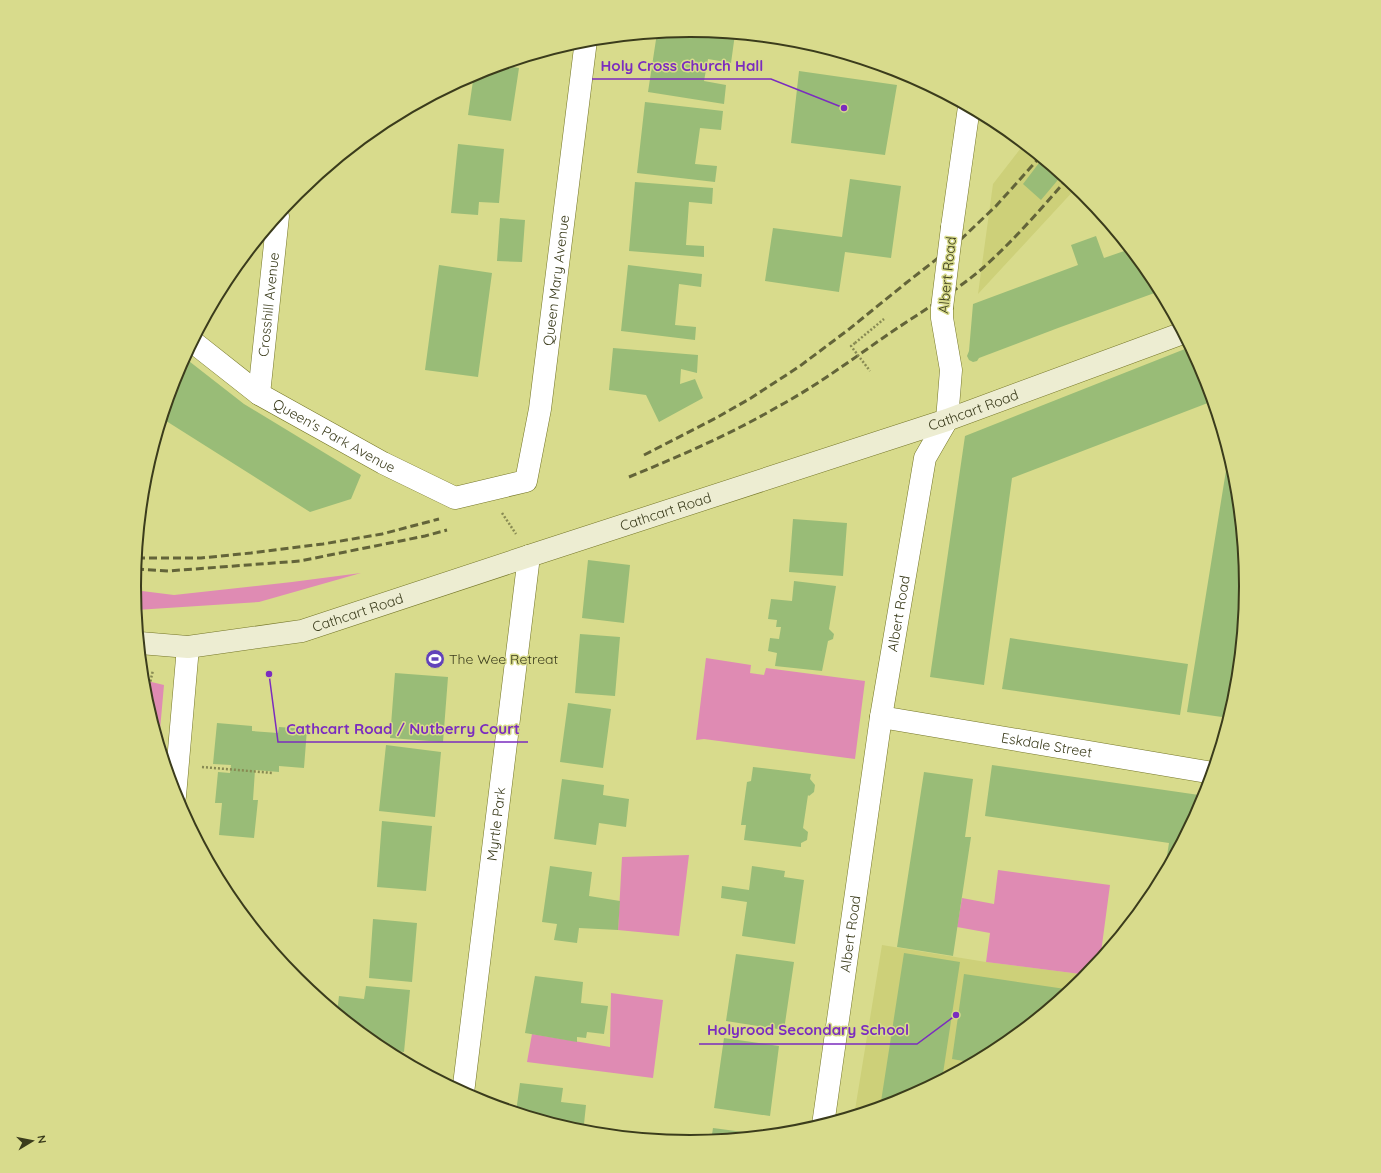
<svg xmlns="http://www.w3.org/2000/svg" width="1381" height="1173" viewBox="0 0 1381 1173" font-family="Quicksand,sans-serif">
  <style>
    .built { fill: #cdd079 }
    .green { fill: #df8bb3 }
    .building { fill: #99bc77 }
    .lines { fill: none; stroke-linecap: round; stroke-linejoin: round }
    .street-casing { stroke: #757628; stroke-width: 23 }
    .secondary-casing { stroke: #757628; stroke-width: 23 }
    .path { stroke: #888a53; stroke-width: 2.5; stroke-dasharray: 2 2; stroke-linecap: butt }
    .street { stroke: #fff; stroke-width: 22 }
    .secondary { stroke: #ededd2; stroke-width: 22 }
    .rail { stroke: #636439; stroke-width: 3; stroke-dasharray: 8 4; stroke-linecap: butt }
    .street-bridge-casing { stroke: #757628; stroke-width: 23; stroke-linecap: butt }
    .path-bridge { stroke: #888a53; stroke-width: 2.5; stroke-dasharray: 2 2; stroke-linecap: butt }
    .street-bridge { stroke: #fff; stroke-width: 22 }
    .labels { text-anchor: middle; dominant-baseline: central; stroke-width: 3; stroke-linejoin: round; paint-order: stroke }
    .street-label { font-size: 14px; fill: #3b3c1c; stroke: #d8db8c }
    .poi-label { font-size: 14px; fill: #3b3c1c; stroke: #d8db8c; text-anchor: start }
    .rim { fill: none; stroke: #3b3c1c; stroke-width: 2 }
    .leader { fill: none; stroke: #7b2cbf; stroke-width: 1.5 }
    .callout-dot { fill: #7b2cbf; stroke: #d8db8c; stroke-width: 1.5 }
    .callout-label { font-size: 15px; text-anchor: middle; font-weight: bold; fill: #7b2cbf; stroke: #d8db8c; stroke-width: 3; stroke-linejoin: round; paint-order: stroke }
  </style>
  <rect width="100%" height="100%" fill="#d8db8c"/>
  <!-- built -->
  <path class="built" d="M1024,144L1077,187L978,294L993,184Z
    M882,945L986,962L1088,975L1084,980L999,1049L903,1101L854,1116Z"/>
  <!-- green -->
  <path class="green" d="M361,573L259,602L136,610L134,590L174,595L292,582Z
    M706,658L751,665L750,673L764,675L766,668L865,681L855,759L704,739L696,740Z
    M143,680L164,685L159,741L145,695Z
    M689,855L679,936L618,930L622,857Z
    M998,870L1110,885L1100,960L1088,975L986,962L990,933L957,927L962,898L994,904Z
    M611,993L663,1000L653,1078L527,1062L532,1034L610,1047Z"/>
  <!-- building -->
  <path class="building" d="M691,30L735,34L731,63L708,59L704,81L726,85L724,104L648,92L657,33Z
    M501,65L519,68L511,121L468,115L474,74Z
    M799,71L897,85L885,155L791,143Z
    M645,102L723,111L721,130L700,128L695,164L717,166L715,182L637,173Z
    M458,144L504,149L499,203L479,202L478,215L451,213Z
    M1042,159L1062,175L1041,200L1023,184Z
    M850,179L901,186L891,258L845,252L839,292L765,281L773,228L842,237Z
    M635,182L713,188L712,204L689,202L686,245L704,246V257L629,251Z
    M500,218L525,220L522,262L497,261Z
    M1096,236L1104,258L1130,249L1153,278L1160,291L1058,328L979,358L977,361L973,362L969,360L967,356L969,351L973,304L1078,265L1071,245Z
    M439,265L492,273L478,377L425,370Z
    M628,265L702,274L701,287L679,284L675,325L696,327L695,340L621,331Z
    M1190,347L1205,374L1213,401L1012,478L984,685L930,677L965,436Z
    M613,348L698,355L697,373L681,369L680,384L695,379L703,398L659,422L646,395L609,390Z
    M185,358L244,404L361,475L351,499L310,512L163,419L176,373Z
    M1229,452L1236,478L1247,587L1236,695L1229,718L1187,712Z
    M793,519L847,523L843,576L789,572Z
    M588,560L630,565L624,623L582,618Z
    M794,581L836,586L829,629L834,634L833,639L828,641L822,671L775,666L777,653L768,651L770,638L779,639L781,627H776L777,620L768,619L771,599L792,601Z
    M580,634L620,637L615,696L575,693Z
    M1010,638L1188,664L1180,715L1002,689Z
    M395,673L448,677L443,742L390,738Z
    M568,703L611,709L603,768L560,762Z
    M217,723L252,726V731L278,733L279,727L307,729L304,768L279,766V772L255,770L253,800H258L254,838L219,835L222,803H215L218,772L230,773L231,765L213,764Z
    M386,745L441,752L435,817L379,811Z
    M992,765L1206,796L1164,875L1169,843L985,816Z
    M753,767L811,774L810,779L815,785L814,792L809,796L808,795L803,828L808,832L807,840L801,843V847L744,840L746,825H741L747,782L751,781Z
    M924,772L973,779L965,837H971L953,956L897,947Z
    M562,779L604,785L603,795L629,799L626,827L599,823L596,845L554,839Z
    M382,821L432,826L426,891L377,887Z
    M550,866L592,872L589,896L620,901L618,930L579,928L577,943L554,940L557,924L542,922Z
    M752,866L785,871L784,877L804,880L795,944L742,936L747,902L721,898L722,886L749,890Z
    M373,919L417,923L412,982L369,978Z
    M904,953L960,962L942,1080L903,1101L880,1108Z
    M736,954L794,962L784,1030L726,1021Z
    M964,974L1072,990L999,1049L975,1063L952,1059Z
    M535,976L583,982L581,1003L608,1006L604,1034L587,1032L586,1038L577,1037V1042L525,1033Z
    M366,986L410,990L404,1052L381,1049L364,1035L365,1033H361L337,1013L339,996L364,999Z
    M724,1038L779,1046L770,1116L714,1108Z
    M520,1083L563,1088L561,1102L586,1105L584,1124L559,1121V1125L516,1112Z
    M713,1128L765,1135V1136L711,1141Z"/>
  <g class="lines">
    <!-- street casing -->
    <g class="street-casing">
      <g id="street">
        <path d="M952,227L969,107"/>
        <path id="s1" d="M193,342L259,394L383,463L455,498L526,481L540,409L586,40"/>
        <path id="s2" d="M259,394L278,216"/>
        <path id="s3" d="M881,717L1213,773"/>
        <path d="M175,796L188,647"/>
        <path id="s4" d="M463,1093L529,556"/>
        <path id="s5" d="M823,1125L881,717L925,458L947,420L951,370L942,318V308"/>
      </g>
    </g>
    <!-- secondary casing -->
    <g class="secondary-casing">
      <g id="secondary">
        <path id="s6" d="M140,643L188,647L302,631L529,556L947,420L1183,333"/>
      </g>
    </g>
    <!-- path -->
    <path class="path" d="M855,343L884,319
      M502,513L516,534
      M146,701L153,670
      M202,767L273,773"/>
    <!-- street -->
    <use href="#street" class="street"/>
    <!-- secondary -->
    <use href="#secondary" class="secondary"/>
    <!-- rail -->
    <path class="rail" d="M644,455L716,418L751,398L800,366L848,330L906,283L956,244L996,206L1040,157
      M629,477C680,456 731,434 779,406C818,385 854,358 890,333C921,312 955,292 984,267C1014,240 1041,209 1067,179
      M137,558H201L251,553L323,544L382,534L439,519
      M136,569L168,571L300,561L425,536L447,530"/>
    <!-- street-bridge casing -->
    <g class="street-bridge-casing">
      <path id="street-bridge" d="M942,308L952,227"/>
    </g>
    <!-- path-bridge -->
    <path class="path-bridge" d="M855,343L851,346L870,371"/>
    <!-- street-bridge -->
    <use href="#street-bridge" class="street-bridge"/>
  </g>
  <!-- icons -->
  <defs>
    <g id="stadium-disc" transform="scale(1)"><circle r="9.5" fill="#6242ba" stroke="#d8db8c"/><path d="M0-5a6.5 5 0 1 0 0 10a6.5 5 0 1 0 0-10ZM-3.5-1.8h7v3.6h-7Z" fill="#fff"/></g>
  </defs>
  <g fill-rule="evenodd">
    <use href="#stadium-disc" x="435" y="659"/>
  </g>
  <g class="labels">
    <!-- street labels -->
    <g class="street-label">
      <text transform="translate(947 275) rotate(-84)">Albert Road</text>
      <text stroke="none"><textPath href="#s1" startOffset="582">Queen Mary Avenue</textPath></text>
      <text stroke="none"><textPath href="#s2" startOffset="90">Crosshill Avenue</textPath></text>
      <text stroke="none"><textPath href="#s6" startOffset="870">Cathcart Road</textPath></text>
      <text stroke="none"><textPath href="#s1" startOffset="170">Queen's Park Avenue</textPath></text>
      <text stroke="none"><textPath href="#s6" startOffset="546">Cathcart Road</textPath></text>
      <text stroke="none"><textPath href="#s6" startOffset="222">Cathcart Road</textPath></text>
      <text stroke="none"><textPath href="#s5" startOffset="517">Albert Road</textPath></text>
      <text stroke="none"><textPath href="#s3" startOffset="168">Eskdale Street</textPath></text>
      <text stroke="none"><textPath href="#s4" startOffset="271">Myrtle Park</textPath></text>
      <text stroke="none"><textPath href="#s5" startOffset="193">Albert Road</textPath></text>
    </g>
    <!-- poi labels -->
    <g class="poi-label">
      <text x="449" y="659">The Wee Retreat</text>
    </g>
  </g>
  <!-- crop -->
  <path d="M0 0H1381V1173H0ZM141 586a549 549 0 1 1 1098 0a549 549 0 1 1-1098 0Z" fill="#d8db8c" fill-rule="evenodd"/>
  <path class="rim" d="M141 586a549 549 0 1 1 1098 0a549 549 0 1 1-1098 0Z"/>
  <!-- callouts -->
  <path class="leader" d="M844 108L771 79H592M269 674L278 742H528M956 1015L917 1044H699"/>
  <g class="callout-dot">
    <circle cx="844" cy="108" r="4"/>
    <circle cx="269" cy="674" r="4"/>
    <circle cx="956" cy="1015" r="4"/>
  </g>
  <g class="callout-label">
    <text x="682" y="71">Holy Cross Church Hall</text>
    <text x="403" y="734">Cathcart Road / Nutberry Court</text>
    <text x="808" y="1035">Holyrood Secondary School</text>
  </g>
  <!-- north arrow -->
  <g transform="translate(32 1141) rotate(80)" stroke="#d8db8c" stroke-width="3" paint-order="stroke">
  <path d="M0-3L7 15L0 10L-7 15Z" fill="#3b3c1c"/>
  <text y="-6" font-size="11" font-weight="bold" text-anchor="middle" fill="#3b3c1c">N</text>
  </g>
</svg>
